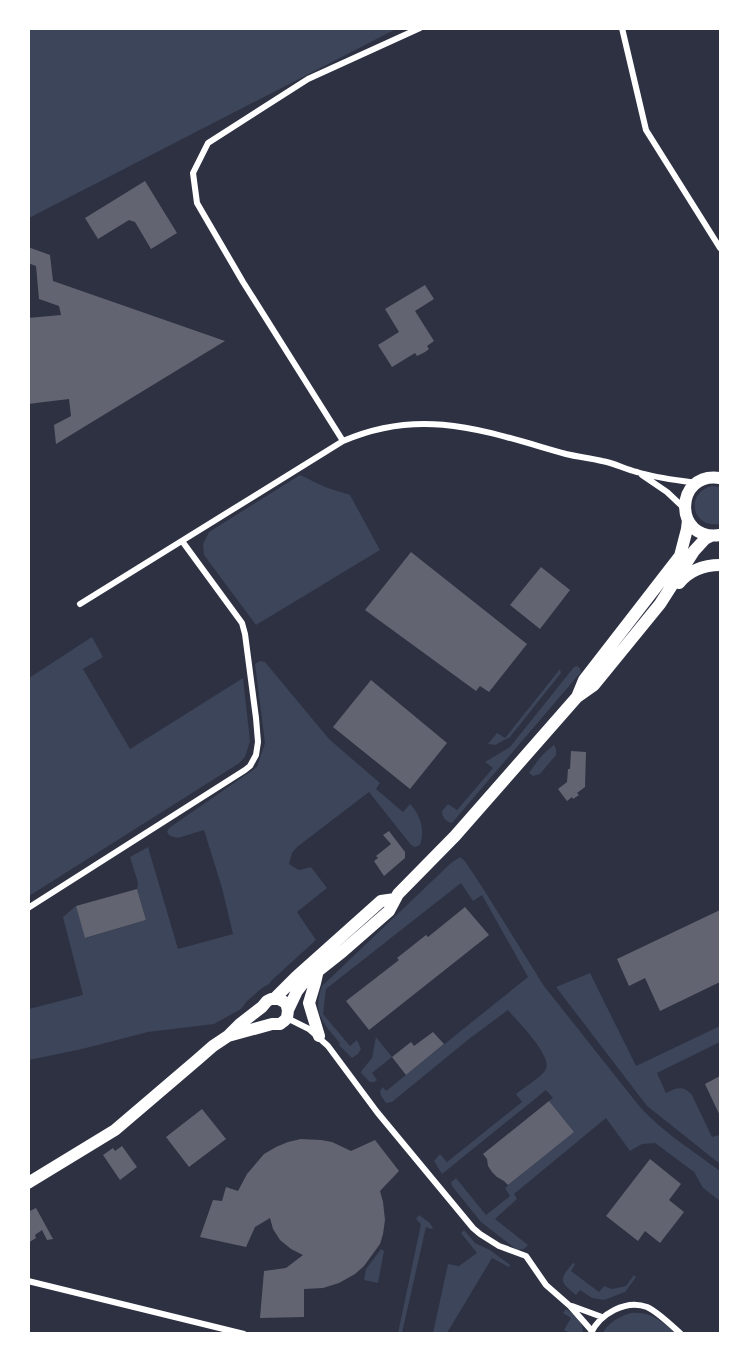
<svg xmlns="http://www.w3.org/2000/svg" width="749" height="1362" viewBox="0 0 749 1362" font-family="Jost,sans-serif">
  <style>
    .green { fill: #3c4559 }
    .building { fill: #626471 }
    .lines { fill: none; stroke-linecap: round; stroke-linejoin: round }
    .minor { stroke: #fff; stroke-width: 6 }
    .secondary { stroke: #fff; stroke-width: 12 }
  </style>
  <rect width="100%" height="100%" fill="#2d3142"/>
  <!-- green -->
  <path class="green" d="M29,28H396V29L29,218Z
    M300,475L325,487L350,495L380,550L256,625L204,555L203,544L209,532Z
    M712,486L720,487V524C692,529 684,493 712,486Z
    M92,637L103,657L83,669L130,749L243,678L250,741L245,757L238,764L29,896V678Z
    M260,661L265,662L329,739L380,783L376,789L403,812L410,804C421,816 425,830 420,845L415,847L411,845L369,792L297,847L292,853L289,864L299,870L311,867L327,888L297,912L316,940L271,981L269,984L262,988L247,1001L241,1009L214,1024L148,1032L82,1049L29,1060V1009L83,995L63,917L76,906L86,938L146,920L137,889L138,883L130,857L148,847L178,949L233,934L222,888L204,830L178,838L170,836L167,832L169,828L257,767L265,743L255,664Z
    M577,666L580,668L581,672L452,823C446,822 442,817 442,811L448,804L457,810L493,768L485,762L510,747L574,667Z
    M560,669L561,673L510,737L495,745L488,744L497,733L505,738Z
    M554,745L556,749V755L540,774L533,776L529,773C536,762 544,752 554,745Z
    M460,857L465,861L484,890L544,986L636,1102C659,1130 692,1150 720,1171V1201L703,1188L694,1172L655,1143L642,1144L630,1151L606,1118L514,1194L517,1199L495,1219L528,1245L524,1249L517,1250L481,1222L452,1186L451,1182L456,1178L486,1215L510,1196L505,1188L573,1131L549,1101L553,1098L546,1090L442,1174L434,1161L440,1154L447,1162L522,1102L516,1094C523,1088 542,1077 546,1069C552,1055 517,1021 508,1010L469,1039L392,1102L386,1103L381,1096L380,1091L383,1087L386,1091L528,977L482,895L473,901L461,883L326,989L323,1014L350,1046L357,1040L361,1049L358,1054L352,1058L339,1045L340,1043C323,1023 312,1013 322,986L451,863Z
    M590,973L636,1066L720,1026V1042L657,1073L666,1093C677,1088 683,1085 692,1095L712,1137L719,1135L720,1138V1164L647,1106L556,987Z
    M376,1037L392,1057L372,1073L377,1080L374,1082H370L361,1073L362,1070L372,1058Z
    M419,1215L430,1223L433,1228L431,1229L426,1227L402,1333H398L421,1224L416,1219Z
    M464,1230L475,1243L490,1250L510,1265L509,1267L492,1258L447,1333H433L448,1264L459,1266L477,1253L461,1233Z
    M381,1249L384,1251L378,1283L364,1280L366,1269Z
    M573,1263L575,1264L571,1271L599,1292L604,1286L612,1289L626,1286L634,1275L636,1277L625,1292L604,1300L592,1298L580,1290L576,1295C559,1281 559,1280 573,1263Z
    M566,1309C576,1316 583,1321 583,1333H570L564,1330L571,1318L563,1313Z
    M631,1313C651,1311 661,1321 676,1333L602,1334C609,1322 618,1317 631,1313Z"/>
  <!-- building -->
  <path class="building" d="M145,181L177,233L151,249L135,222L129,220L98,239L85,218Z
    M28,247L50,255L53,281L225,341L56,444L54,425L71,416L69,399L28,404V318L61,315L59,306L39,299L36,266L28,263Z
    M425,285L434,299L415,311L434,341L427,346L429,349L425,352L417,356L415,353L392,367L378,345L399,332L385,309Z
    M411,552L527,644L489,692L480,686L476,691L365,610Z
    M541,567L570,590L540,629L510,605Z
    M371,680L447,743L410,789L333,727Z
    M571,751L586,752L585,787L577,793L579,795L573,799L572,797L567,801L558,789L567,782L568,769H570Z
    M389,831L405,852V858L384,876L374,861L378,858L376,856L391,844L383,835Z
    M137,889L146,920L85,938L76,906Z
    M465,907L489,935L369,1030L346,1001L399,960L397,958L426,935L428,937Z
    M720,910V982L660,1011L645,978L629,986L617,959Z
    M433,1032L444,1044L406,1075L392,1057L411,1042L414,1046Z
    M720,1076V1116L705,1084Z
    M549,1101L574,1132L508,1185L504,1181L497,1177L492,1172L488,1166L487,1159L483,1154Z
    M202,1109L226,1139L189,1167L166,1137Z
    M301,1139L321,1140L332,1142L351,1151L375,1140L399,1171L380,1191L383,1202L385,1220L383,1234L380,1244L364,1266L355,1274L339,1283L323,1288L304,1289V1317L260,1318L264,1271L286,1268L303,1255L291,1249L280,1240L273,1229L270,1218L255,1227L246,1247L200,1237L213,1200L222,1201L226,1187L238,1191L247,1174L264,1154L276,1147L288,1142Z
    M122,1146L137,1167L120,1180L103,1155L113,1148L115,1151Z
    M650,1159L681,1184L669,1200L684,1212L660,1243L645,1231L638,1241L606,1216Z
    M36,1208L53,1239L47,1240L42,1230L35,1235L36,1238L28,1243V1212Z"/>
  <g class="lines">
    <!-- minor -->
    <path class="minor" d="M622,28L646,130L720,248
      M343,441L243,282L197,203L193,173L208,143L308,79L420,28
      M642,475L667,492L685,509
      M80,604L343,441C424,406 487,432 566,454C578,457 590,458 602,461C614,463 625,469 637,472C656,478 676,480 696,483
      M28,908L245,770L250,766L256,755L258,742L256,718L245,634L242,623L182,541
      M287,1018L309,1029L328,1046L377,1112L473,1228L480,1234L499,1246L526,1256L546,1285L570,1306L592,1331
      M28,1281L244,1334
      M572,1306L602,1317
      M591,1333C600,1314 626,1299 647,1307C658,1312 672,1326 681,1334"/>
    <!-- secondary -->
    <path class="secondary" d="M720,478C674,471 673,542 720,535
      M679,583C690,570 703,565 720,565
      M577,697L584,680L680,556L687,529L688,520
      M318,970L315,983L309,1003L319,1036
      M275,998L296,977L381,901L395,899
      M228,1036L272,1024H280L284,1021L287,1018L288,1010L297,991L304,982L342,952L389,911L398,894L455,836L577,697L594,685L660,604L694,551L705,539L711,536
      M28,1183L115,1130L197,1060L213,1046L228,1036L240,1024L262,1007L267,1001L271,999H279L286,1003L288,1010"/>
  </g>
  <!-- border -->
  <rect width="749" height="1362" fill="none" stroke="#ffffff" stroke-width="60"/>
</svg>
